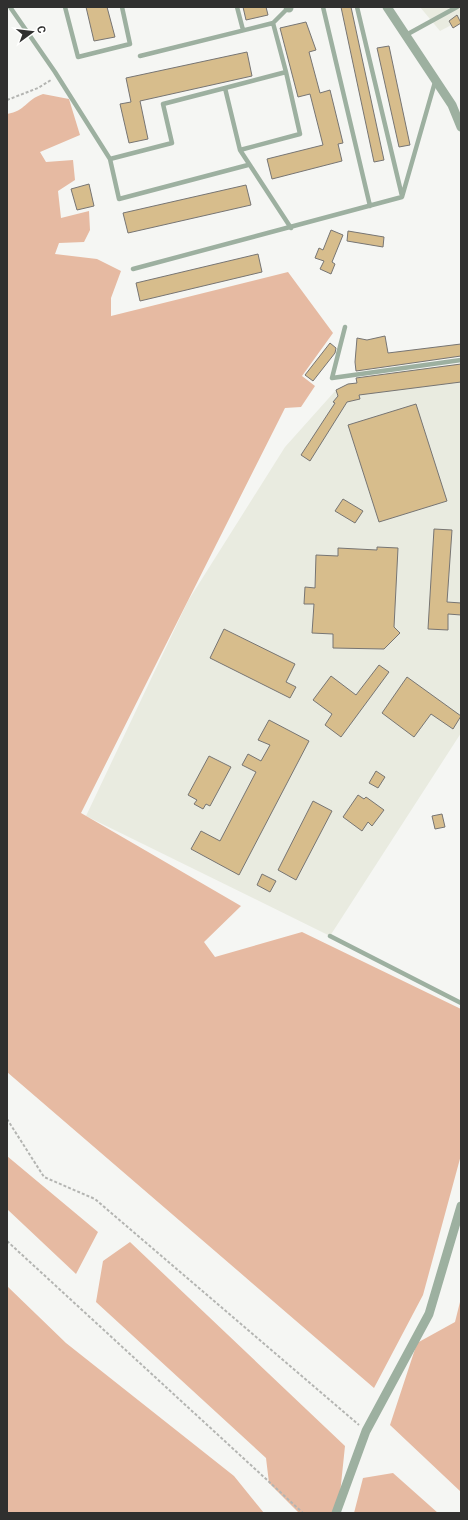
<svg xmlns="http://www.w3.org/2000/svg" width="468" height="1520" viewBox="0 0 468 1520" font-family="Roboto,sans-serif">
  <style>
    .built { fill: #e9ebe0 }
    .green { fill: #e6baa2 }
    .building { fill: #d7bd8c; stroke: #777573 }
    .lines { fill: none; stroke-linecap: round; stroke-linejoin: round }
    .path { stroke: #b4b5b2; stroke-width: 2; stroke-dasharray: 3 2; stroke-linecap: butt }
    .service { stroke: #9db0a0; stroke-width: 4.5 }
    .minor { stroke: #9db0a0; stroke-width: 9 }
  </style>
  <rect width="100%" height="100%" fill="#f5f6f3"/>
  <!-- built -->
  <path class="built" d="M420,7H461V20L440,31Z
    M461,371V733L330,936L86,816L188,601L285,447L336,390L348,384Z"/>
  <!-- green -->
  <path class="green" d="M43,94L69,99L80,135L40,152L46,162L73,160L75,180L58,191L61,218L89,211L90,230L84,242L59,243L55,254L97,259L121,271L111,298V316L288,272L333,333L302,376L315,386L301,407L285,408L81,813L241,906L204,942L215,957L302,932L461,1009V1155L423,1295L374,1388L7,1072V114C26,111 25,100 43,94Z
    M7,1156L98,1232L76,1274L7,1209Z
    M130,1242L345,1446L338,1513H299L269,1483L266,1458L96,1302L103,1261Z
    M7,1286L66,1343L234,1476L264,1513H7Z
    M461,1298V1492L390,1425L417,1343L455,1322Z
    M393,1473L438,1513H354L363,1478Z"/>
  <!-- building -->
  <path class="building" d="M86,7H107L115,37L94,41Z
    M243,7H266L268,15L246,20Z
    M341,7H351L384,160L374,162Z
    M457,15L461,23L453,28L449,21Z
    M306,22L316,50L309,52L320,93L330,90L343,143L338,144L342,161L272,179L267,159L323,145L310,94L298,97L280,28Z
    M389,46L410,145L399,147L377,48Z
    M247,52L252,76L140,101L148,139L129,143L120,104L131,102L126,78Z
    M89,184L94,206L77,210L71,189Z
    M246,185L251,205L128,233L123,213Z
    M331,230L343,235L332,262L335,264L331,274L320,269L324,261L315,258L319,248L323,250Z
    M348,231L384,237L383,247L347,241Z
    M258,254L262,272L140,301L136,283Z
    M385,336L388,353L461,344V356L356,371L355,362L357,338L367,340Z
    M330,343L336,348L335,353L313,381L305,375Z
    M461,364V382L359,395L360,399L347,402L310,461L301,455L335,403L333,402L338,396L336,390L348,384L357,383L356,378Z
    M416,404L447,501L379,522L348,425Z
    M343,499L363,511L355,523L335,511Z
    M434,529L452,530L447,602L461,603V615L448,614V630L428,629Z
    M377,547L398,548L394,627L400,633L384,649L333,648V634L312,633L314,604H304L305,587L315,588L316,555L338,556V548L377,550Z
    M224,629L295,664L286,682L296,687L290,698L210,658Z
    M379,665L389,672L341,737L325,725L332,714L313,700L331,676L356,695Z
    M407,677L461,716L453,729L431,714L414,737L382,713Z
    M269,720L309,741L239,875L191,849L201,831L220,841L256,772L242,765L248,754L261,761L270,745L258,740Z
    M209,756L231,767L210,806L206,804L203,809L194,804L197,800L188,795Z
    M376,771L385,777L378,788L369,783Z
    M358,795L364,799L366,797L384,810L372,826L368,822L362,831L343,817Z
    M313,801L332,811L296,880L278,870Z
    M442,814L445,827L435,829L432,816Z
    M262,874L276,881L270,892L257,885Z"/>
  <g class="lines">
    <!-- path -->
    <path class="path" d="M7,100L38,88L51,80
      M7,1119L44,1177L95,1199L359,1425
      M7,1241L303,1513"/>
    <!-- service -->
    <path class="service" d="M10,7L55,72L110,159L119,199L248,165
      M65,7L78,57L130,44L122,7
      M237,7L243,30
      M323,7L370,206
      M357,7L402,196
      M273,23L286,72L225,88L240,150L291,228
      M406,35L457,7
      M140,56L273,23L289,7
      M240,150L300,134L286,72
      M110,159L172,143L163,104L225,88
      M133,269L402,197L435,82
      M345,327L332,378L461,360
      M330,936L461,1003"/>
    <!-- minor -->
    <path class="minor" d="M288,7L289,8
      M387,7L452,105L461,127
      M336,1513L366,1431L429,1314L461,1206"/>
  </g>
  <!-- border -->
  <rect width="468" height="1520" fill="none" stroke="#30302f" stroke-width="16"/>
  <!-- north arrow -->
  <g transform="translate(32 32) rotate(75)" stroke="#fffffe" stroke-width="3" paint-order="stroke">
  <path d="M0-3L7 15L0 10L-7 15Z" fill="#30302f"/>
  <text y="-6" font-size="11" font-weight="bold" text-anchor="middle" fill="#30302f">С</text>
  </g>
</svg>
